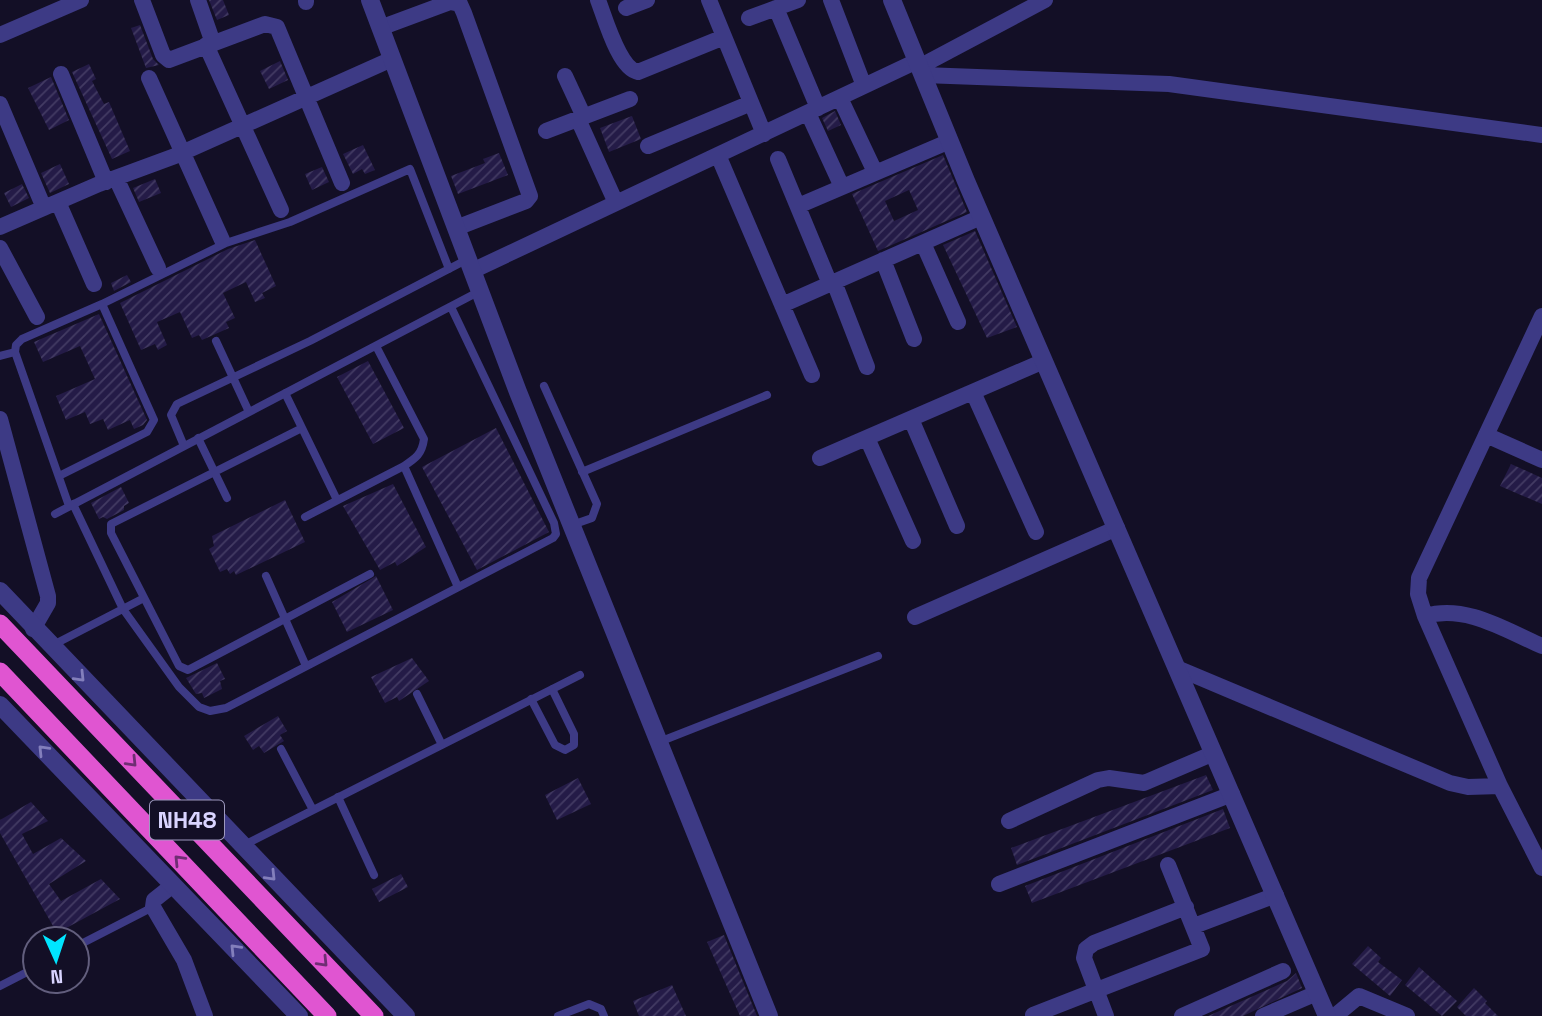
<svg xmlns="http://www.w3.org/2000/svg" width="1542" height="1016" viewBox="0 0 1542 1016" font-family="'Space Grotesk',sans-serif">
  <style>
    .building { fill: url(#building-hatch); fill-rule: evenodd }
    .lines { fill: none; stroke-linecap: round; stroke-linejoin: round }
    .service { stroke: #3d3a85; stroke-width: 8 }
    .minor { stroke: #3d3a85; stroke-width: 16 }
    .tertiary { stroke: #3d3a85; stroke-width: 18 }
    .trunk { stroke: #e055d1; stroke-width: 19 }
    .oneway { stroke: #837fbc }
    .oneway2 { stroke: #6f2e73 }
    .labels { text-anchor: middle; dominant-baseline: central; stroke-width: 6; stroke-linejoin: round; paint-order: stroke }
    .shield { fill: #130f26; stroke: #9e99be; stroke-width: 2 }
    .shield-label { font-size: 23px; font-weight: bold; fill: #d9d4ff }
  </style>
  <defs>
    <pattern id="building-hatch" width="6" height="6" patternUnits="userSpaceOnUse" patternTransform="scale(1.75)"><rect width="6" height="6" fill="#241b47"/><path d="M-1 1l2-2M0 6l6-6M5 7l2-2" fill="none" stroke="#433b63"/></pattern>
  </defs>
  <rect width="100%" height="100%" fill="#130f26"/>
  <!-- building -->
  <path class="building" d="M209,0H223L229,15L217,20Z
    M140,25L153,59L159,65L146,68L131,28Z
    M280,61L288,80L269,89L260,71Z
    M89,64L96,79L92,81L104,104L109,102L130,151L112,159L72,72Z
    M51,77L69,120L49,130L28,88Z
    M835,111L841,125L828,131L822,118Z
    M632,116L641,139L609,152L600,128Z
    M363,145L375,170L365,174L362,169L353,174L343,154Z
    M499,153L508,175L458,194L451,176L485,163L483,159Z
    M943,155L967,212L878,251L852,194ZM909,190L918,210L894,221L885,201Z
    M60,164L69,184L50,193L41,173Z
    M322,167L329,182L312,190L305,174Z
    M155,179L161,193L139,202L133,188Z
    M22,184L29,198L11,207L4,193Z
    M975,231L1017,327L987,338L943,245Z
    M255,240L276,286L262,293L265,298L255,302L246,282L223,293L235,318L226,322L229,328L202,340L199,335L192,338L180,312L157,322L167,345L158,350L155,344L141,350L120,303L228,249Z
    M127,275L131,282L114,291L111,283Z
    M99,314L147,420L143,425L134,429L130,420L108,430L103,419L90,424L85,412L66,420L56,396L95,379L80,346L43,362L34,342Z
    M368,361L404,428L373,444L337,377Z
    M496,428L549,532L477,570L422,467Z
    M1511,464L1542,478V504L1500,486Z
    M393,484L426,547L397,566L395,562L380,570L343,506Z
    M121,487L129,503L124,506V510L107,519L103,517L99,519L91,503Z
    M285,500L305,542L236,575L234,571L230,574L227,569L220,572L209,549L214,546L212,536Z
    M376,576L393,610L347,632L332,602Z
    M412,658L429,681L399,701L397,697L385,703L371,677Z
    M217,663L225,679L220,681L222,689L204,698L202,693L196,694L186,678Z
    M278,716L287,731L280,735L284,741L264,753L259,746L253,750L244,736Z
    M1206,775L1213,790L1017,865L1011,848Z
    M578,778L591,804L557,820L545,795Z
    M31,802L48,821L22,834L33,854L61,838L86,861L49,884L61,901L101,879L120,899L57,933L0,833V820Z
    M1223,809L1230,828L1032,903L1025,886Z
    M401,874L408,887L379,902L372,889Z
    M724,935L757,1016H740L707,942Z
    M1368,946L1381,958L1378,962L1402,980L1390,996L1352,964Z
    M1419,967L1457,1001L1442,1016L1405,985Z
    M1296,973L1302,988L1243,1016H1208L1287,981Z
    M672,985L686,1016H639L633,1001Z
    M1474,988L1487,1001L1485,1003L1498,1016H1466L1457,1007Z"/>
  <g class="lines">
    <!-- service -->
    <path class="service" d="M216,341L249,412
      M0,356L15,352
      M544,386L597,504L592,518L572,525
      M285,393L337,500
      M302,428L111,524V533L179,666L188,670L370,574
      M198,438L227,498
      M184,446L171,415L177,404L310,341L468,259
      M404,466L458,587
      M582,472L767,395
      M59,476L147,432L154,420L102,304
      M73,504L123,609L179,687L199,707L210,711L226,708L553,538L556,534L554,523L451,307
      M69,506L15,352L16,345L22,339L102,304L226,243L290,222L410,169L449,269
      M55,514L480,291
      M305,517L404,466C416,458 422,454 424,439L376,346
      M266,576L306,666
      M53,645L144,598
      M417,694L442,745
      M531,699L555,745L565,750L574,745V734L552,689
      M659,742L878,656
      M281,749L313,810
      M338,797L374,875
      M242,846L580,675
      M77,946L153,907
      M0,986L35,968
      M558,1016L589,1004L601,1009L604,1016"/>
    <!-- minor -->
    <path class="minor" d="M142,0L163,55L169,60L265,24L277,27L342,183
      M198,0L213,43
      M306,0V2
      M598,0C605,18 619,69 638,72L724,37
      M709,0L764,134
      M831,0L864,86
      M626,8L647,0
      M776,8L818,108
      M749,18L798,0
      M380,28L450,2L460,4L464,13L530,196L526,201L456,228
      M0,35L81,0
      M206,45L281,210
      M919,67L1045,0
      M61,74L106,182
      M923,75L1169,84L1542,135
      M565,76L584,117
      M149,78L222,240
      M840,98L875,172
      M0,104L44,208
      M808,113L842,187
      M578,119L616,203
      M546,131L630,99
      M648,146L751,103
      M718,155L812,375
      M778,159L830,284
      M116,178L158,268
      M58,202L94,284
      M798,206L950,141
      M0,227L99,184L175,156L392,59
      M923,243L958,322
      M0,248L37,317
      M883,260L914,339
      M472,271L917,61
      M834,282L867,367
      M782,305L981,217
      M1542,316L1419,578L1418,594L1425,616L1500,786L1542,868
      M973,392L1036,532
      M0,419L48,596V603L33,629
      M911,419L957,526
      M1486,435L1542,460
      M867,438L913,541
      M820,458L1044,361
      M1425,616C1466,604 1505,630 1542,646
      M915,617L1117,528
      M1177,668L1450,783L1468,787L1500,786
      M1009,821L1098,780L1109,778L1144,783L1214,753
      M999,884L1232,794
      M173,885L154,900L153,907L184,960L205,1016
      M1194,926L1276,895
      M1033,1015L1202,949L1168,865
      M1106,1016L1084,958L1086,949L1094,943L1186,907
      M1182,1016L1283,971
      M1263,1016L1317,993
      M1335,1016L1359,996L1407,1016"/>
    <!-- tertiary -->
    <path class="tertiary" d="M370,0L518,392L769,1016
      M892,0L966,181L1327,1016
      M0,591L406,1016
      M0,705L299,1016"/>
    <!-- trunk -->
    <path class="trunk" d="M0,624L374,1016
      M0,672L327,1016"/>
  </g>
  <!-- one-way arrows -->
  <defs><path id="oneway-chevron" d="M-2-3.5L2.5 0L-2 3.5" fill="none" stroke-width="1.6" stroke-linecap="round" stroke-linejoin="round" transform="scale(1.75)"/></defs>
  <g class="oneway">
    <use href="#oneway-chevron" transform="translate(80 677) rotate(46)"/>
    <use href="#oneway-chevron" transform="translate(43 750) rotate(-134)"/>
    <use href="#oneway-chevron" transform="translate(271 876) rotate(46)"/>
    <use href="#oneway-chevron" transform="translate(235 949) rotate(-134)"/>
  </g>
  <g class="oneway2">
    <use href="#oneway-chevron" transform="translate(132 762) rotate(46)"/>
    <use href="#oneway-chevron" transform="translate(179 860) rotate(-134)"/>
    <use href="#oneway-chevron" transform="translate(323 962) rotate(46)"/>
  </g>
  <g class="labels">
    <!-- shield labels -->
    <rect class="shield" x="150" y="800.5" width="74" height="39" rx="5"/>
    <g class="shield-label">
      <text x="187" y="820">NH48</text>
    </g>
  </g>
  <!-- north arrow -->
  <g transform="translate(56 960) rotate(177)"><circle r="33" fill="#130f26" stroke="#625e7d" stroke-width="2"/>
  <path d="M0-5L12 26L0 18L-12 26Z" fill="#00e5ff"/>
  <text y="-10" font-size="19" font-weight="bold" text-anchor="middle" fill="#d9d4ff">N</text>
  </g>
</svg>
